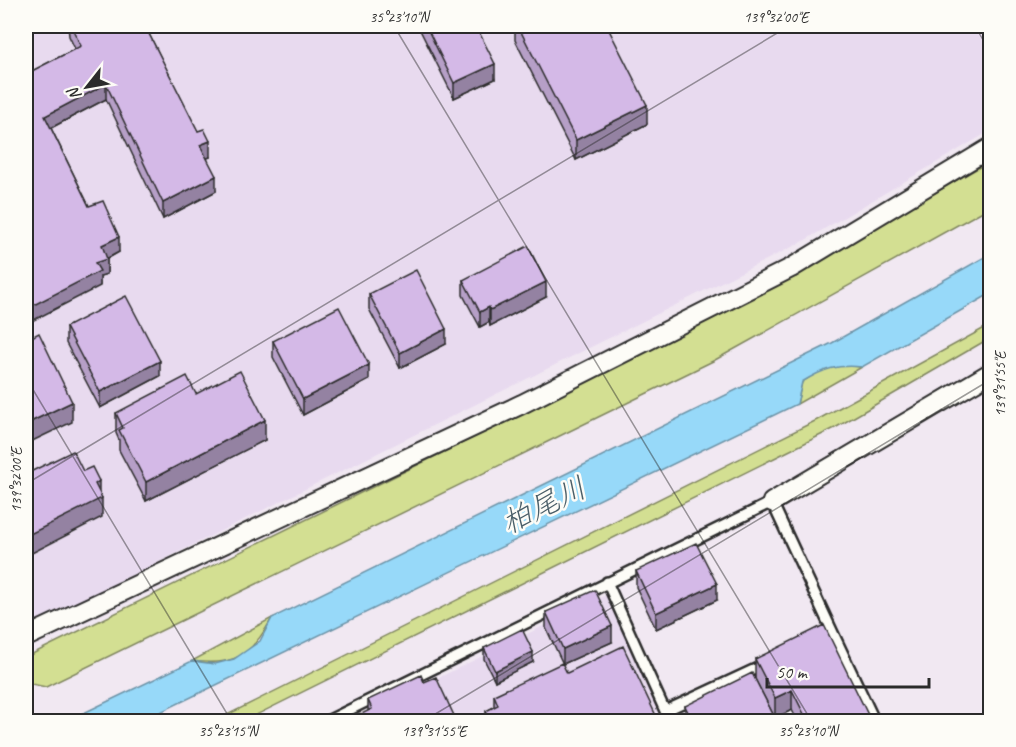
<svg xmlns="http://www.w3.org/2000/svg" width="1016" height="747" viewBox="0 0 1016 747" font-family="Caveat,'Klee One',sans-serif">
  <style>
    .built { fill: #e8daef }
    .green { fill: #d3df92; stroke: #7f855e; stroke-width: 1.5 }
    .water { fill: #97d9f9; stroke: #6c93a7; stroke-width: 1.5 }
    .lines { fill: none; stroke-linecap: round; stroke-linejoin: round }
    .lane-casing { stroke: #2b2b2b; stroke-width: 14 }
    .street-casing { stroke: #2b2b2b; stroke-width: 22 }
    .lane { stroke: #fdfcf7; stroke-width: 9 }
    .street { stroke: #fdfcf7; stroke-width: 18 }
    .wall { fill: #b69fc7; stroke: #2b2b2b; stroke-width: 1.5 }
    .shaded-wall { fill: #9482a2; stroke: #2b2b2b; stroke-width: 1.5 }
    .building { fill: #d4b9e7; stroke: #2b2b2b; stroke-width: 1.5 }
    .ticks { fill: none; stroke: #2b2b2b; stroke-width: 1.5; stroke-opacity: 0.45 }
    .labels { text-anchor: middle; dominant-baseline: central; stroke-width: 5; stroke-linejoin: round; paint-order: stroke }
    .water-label { font-size: 30px; font-style: italic; fill: #4b5f69; stroke: #fdfcf7 }
    .neatline { fill: none; stroke: #2b2b2b; stroke-width: 2 }
    .ticks-label { font-size: 15px; text-anchor: middle; fill: #2b2b2b }
  </style>
  <rect width="100%" height="100%" fill="#f1e8f2"/>
  <filter id="ink" filterUnits="userSpaceOnUse"><feTurbulence type="fractalNoise" baseFrequency=".0167" numOctaves="2"/><feDisplacementMap in="SourceGraphic" scale="12" xChannelSelector="R" yChannelSelector="G"/><feConvolveMatrix kernelMatrix="1 2 1 2 8 2 1 2 1" color-interpolation-filters="sRGB"/></filter>
  <g filter="url(#ink)">
    <!-- built -->
    <path class="built" d="M26,26H990V131L802,242L26,628Z
      M606,595L665,721L349,722Z"/>
    <!-- green -->
    <path class="green" d="M990,161V207L715,360L46,687L26,683V657L493,428L778,283Z
      M990,325V338L835,428L244,721H215L817,420Z
      M840,365L862,367L797,404L802,382L820,371Z
      M272,618C252,655 234,667 192,661Z"/>
    <!-- water -->
    <path class="water" d="M990,254V294L862,367C838,364 823,369 802,382L797,404L142,721H67L192,661L215,664L234,659L260,641L272,618L832,343Z"/>
    <g class="lines">
      <!-- lane casing -->
      <g class="lane-casing">
        <path id="lane" d="M607,582L670,722
          M833,633L875,722
          M665,711L766,664
          M325,722L772,502L833,633L819,639"/>
      </g>
      <!-- street casing -->
      <g class="street-casing">
        <path id="street" d="M772,502L990,373
          M26,637L522,404L791,268L990,148"/>
      </g>
      <!-- lane -->
      <use href="#lane" class="lane"/>
      <!-- street -->
      <use href="#street" class="street"/>
    </g>
    <!-- wall -->
    <path class="wall" d="M68,26H145L210,157L207,158L216,191L163,219L106,99L51,128L89,206L119,252L107,259V274L100,276V286L26,74L75,49L69,36Z
      M418,26H476L495,79L454,98Z
      M515,26H607L647,124L576,160L515,40Z
      M463,280L546,297L490,326L489,322L480,327L463,295Z
      M369,294L446,344L400,368L369,309Z
      M66,327L160,376L100,408L66,343Z
      M273,341L369,380L303,415L273,357Z
      M196,394L265,440L146,501L119,450V440L116,433V413Z
      M636,571L717,600L656,629L636,587Z
      M546,612L612,642L563,664L546,628Z
      M484,648L533,662L495,681L484,659Z
      M755,659L871,722H798L792,710L775,718L755,679Z
      M567,673L659,722H486V711L494,707V695Z
      M424,682L368,711V700Z
      M685,706L777,722H685Z"/>
    <!-- shaded-wall -->
    <path class="shaded-wall" d="M495,64V79L454,98V83Z
      M106,84V99L45,131V116Z
      M647,105V124L576,160V140Z
      M210,141V157L200,161V145Z
      M216,176V191L163,219V203Z
      M119,237V252L106,259H107V274L100,276V286L26,324V309L95,263L102,245Z
      M546,282V297L490,326V310Z
      M489,307V322L480,327V312Z
      M446,329V344L400,368V353Z
      M160,361V376L100,408V392Z
      M369,365V380L303,415V399Z
      M72,402V422L26,444V424Z
      M265,420V440L146,501V482Z
      M99,481V499L102,498V517L26,556V536Z
      M717,584V600L656,629V613Z
      M612,626V642L563,664V649Z
      M533,652V662L495,681V671Z
      M792,690V710L775,718V698Z"/>
    <!-- building -->
    <path class="building" d="M71,26H145L198,131L204,129L210,141L200,145L216,176L163,203L106,84L45,116L89,206L103,201L119,237L102,245L107,259L95,263L100,271L26,309V74L81,46Z
      M426,26H476L495,64L454,83Z
      M518,26H607L647,105L576,140Z
      M528,246L546,282L490,310L489,307L480,312L463,280Z
      M416,270L446,329L400,353L369,294Z
      M126,296L160,361L100,392L66,327Z
      M339,307L369,365L303,399L273,341Z
      M39,333L72,402L26,424V340Z
      M240,371L265,420L146,482L119,430L123,428L116,413L187,376L196,394Z
      M73,451L83,471L92,467L99,481L95,484L102,498L26,536V474Z
      M696,543L717,584L656,613L636,571Z
      M595,590L612,626L563,649L546,612Z
      M824,625L871,721L869,722H808L792,690L775,698L755,659Z
      M522,629L533,652L495,671L484,648Z
      M623,646L659,722H491L486,711L498,705L494,695L562,663L567,673Z
      M752,673L777,722H693L685,706Z
      M421,675L424,682L436,677L457,722H345L372,709L368,700Z"/>
  </g>
  <!-- ticks -->
  <path class="ticks" d="M394,26L812,722M975,26L990,52M26,378L232,722M26,484L789,26M422,722L990,380"/>
  <g class="labels">
    <!-- water labels -->
    <g class="water-label">
      <text transform="translate(544 505) rotate(-26)">柏尾川</text>
    </g>
  </g>
  <!-- margin -->
  <rect width="1016" height="747" fill="none" stroke="#fdfcf7" stroke-width="66"/>
  <!-- north arrow -->
  <g transform="translate(87 87) rotate(239)" stroke="#fdfcf7" stroke-width="4.5" paint-order="stroke">
  <path d="M0-4.5L10 22L0 15L-10 22Z" fill="#2b2b2b"/>
  <text y="-9" font-size="16" font-weight="bold" text-anchor="middle" fill="#2b2b2b">N</text>
  </g>
  <!-- scale -->
  <path d="M767 678v9h162v-9" fill="none" stroke="#2b2b2b" stroke-width="3"/>
  <text x="776" y="678" font-size="18" fill="#2b2b2b" stroke="#fdfcf7" stroke-width="4.5" paint-order="stroke">50 m</text>
  <rect x="33" y="33" width="950" height="681" class="neatline"/>
  <g class="ticks-label">
    <text x="399" y="22">35°23'10"N</text>
    <text x="776" y="22">139°32'00"E</text>
    <text transform="translate(1000 384) rotate(-90)" y="5">139°31'55"E</text>
    <text transform="translate(16 480) rotate(-90)" y="5">139°32'00"E</text>
    <text x="228" y="736">35°23'15"N</text>
    <text x="434" y="736">139°31'55"E</text>
    <text x="808" y="736">35°23'10"N</text>
  </g>
</svg>
